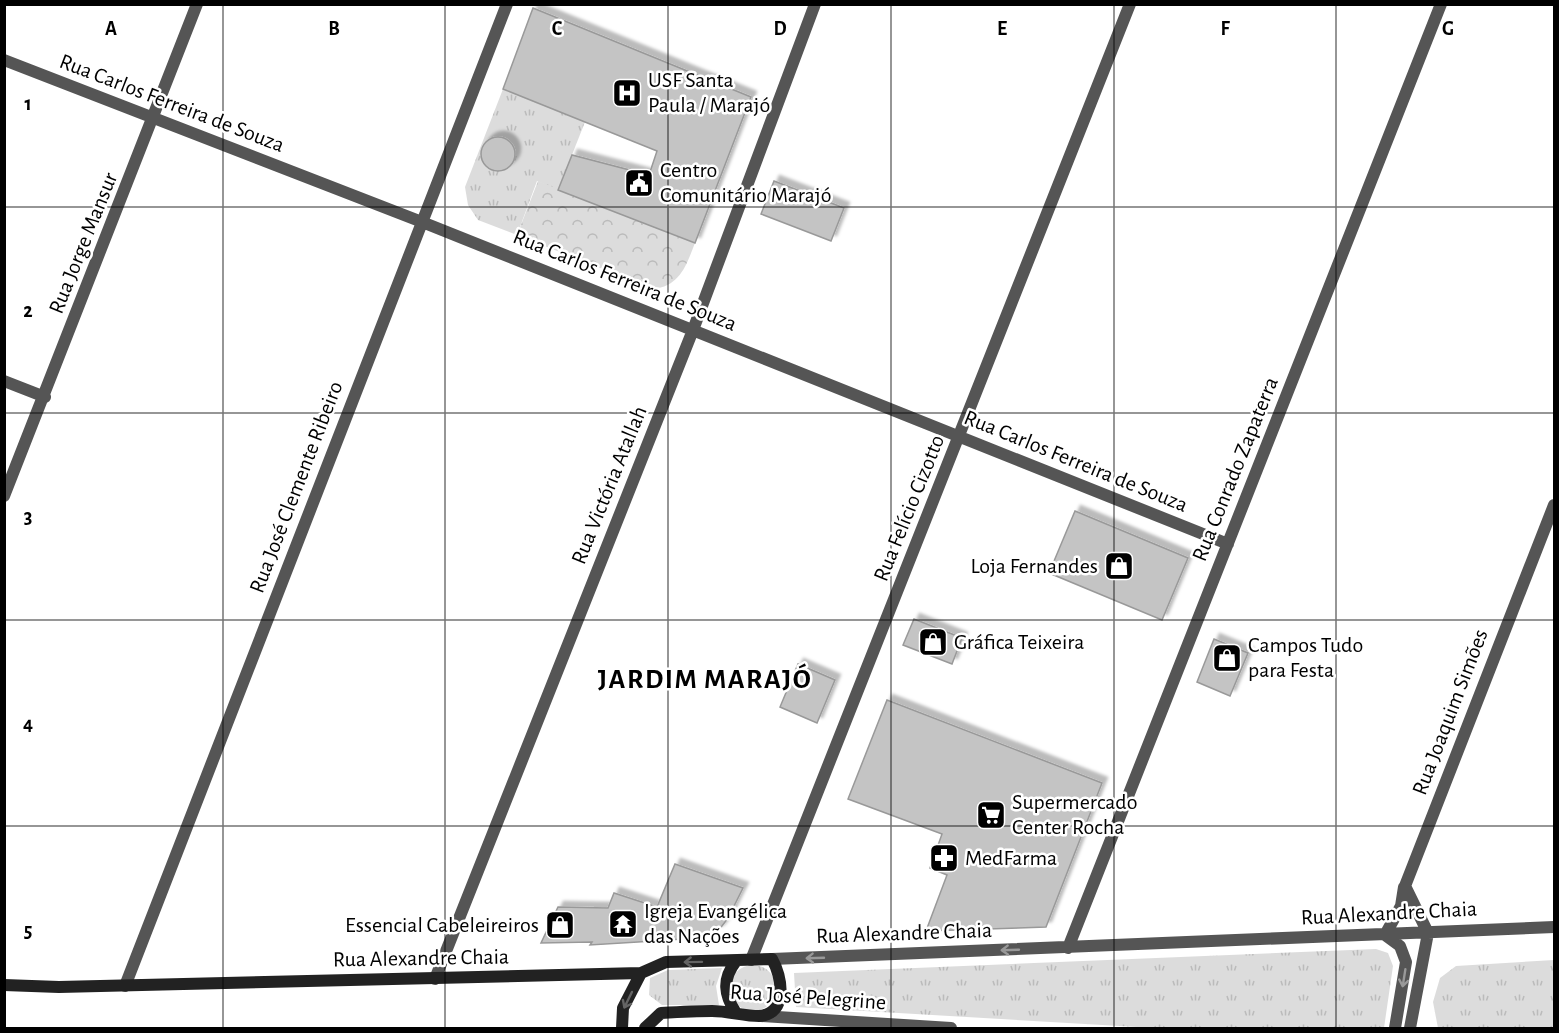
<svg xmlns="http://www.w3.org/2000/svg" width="1559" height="1033" viewBox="0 0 1559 1033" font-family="'Alegreya Sans',sans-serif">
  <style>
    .grass { fill: url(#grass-tufts) }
    .park { fill: url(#park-crowns) }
    .building { fill: #c4c4c4; stroke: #999; stroke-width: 1.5; filter: url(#shadow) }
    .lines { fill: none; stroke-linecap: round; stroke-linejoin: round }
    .street { stroke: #555; stroke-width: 12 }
    .secondary { stroke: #222; stroke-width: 12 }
    .oneway { stroke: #999 }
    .oneway2 { stroke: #646464 }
    .grid { fill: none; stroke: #000; stroke-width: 1.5; stroke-opacity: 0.55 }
    .labels { text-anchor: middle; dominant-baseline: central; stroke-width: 5; stroke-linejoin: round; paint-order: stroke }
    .poi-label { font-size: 22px; fill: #000; stroke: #fff; text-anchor: start }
    .street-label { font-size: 22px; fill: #000; stroke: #fff }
    .district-label { font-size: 28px; font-weight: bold; letter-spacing: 1.5px; fill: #000; stroke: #fff }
    .grid-label { font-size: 20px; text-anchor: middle; font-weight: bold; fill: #000; stroke: #fff; stroke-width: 5; stroke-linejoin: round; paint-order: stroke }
  </style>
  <defs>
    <pattern id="grass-tufts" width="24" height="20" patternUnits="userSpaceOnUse" patternTransform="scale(1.5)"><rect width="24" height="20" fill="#dcdcdc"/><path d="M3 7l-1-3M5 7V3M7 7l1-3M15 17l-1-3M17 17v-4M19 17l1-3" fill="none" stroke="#bbb"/></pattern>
    <pattern id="park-crowns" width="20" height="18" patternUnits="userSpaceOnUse" patternTransform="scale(1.5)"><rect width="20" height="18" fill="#dcdcdc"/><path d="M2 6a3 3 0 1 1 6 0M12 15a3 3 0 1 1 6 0" fill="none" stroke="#bbb"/></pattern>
    <filter id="shadow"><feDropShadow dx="5.5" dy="-5.5" stdDeviation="1.5" flood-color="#0004"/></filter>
  </defs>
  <rect width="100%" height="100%" fill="#fff"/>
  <!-- grass -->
  <path class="grass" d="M503,89L585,122L558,190L537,181L517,235L478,220L468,205L465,187Z
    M1376,949L1388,953L1393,966L1384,1028H1154L796,1007L794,973Z
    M1554,960V1028H1438L1433,1002L1440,978L1456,966Z
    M730 988a23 23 0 1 1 46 0a23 23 0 1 1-46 0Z
    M722,968L716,986L719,1005H662L649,995L650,978L668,970Z"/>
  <!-- park -->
  <path class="park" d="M538,181L695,243C686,266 680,286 653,289L517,235Z"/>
  <!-- building -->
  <path class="building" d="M533,8L751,97L695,243L558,190L572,155L649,175L657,151L503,89Z
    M481 154a17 17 0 1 1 34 0a17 17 0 1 1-34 0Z
    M774,181L844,208L831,241L761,214Z
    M1075,511L1188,558L1162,620L1049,573Z
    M914,619L962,638L952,664L903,645Z
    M1214,639L1248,653L1230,696L1197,682Z
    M798,664L835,680L817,723L780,707Z
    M887,700L1102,783L1046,927L926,931L947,875L930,868L942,834L848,799Z
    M675,864L743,888L728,918L719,930L698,938L638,942L590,945L592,942L541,943L558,907L608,908L614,893L657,907Z"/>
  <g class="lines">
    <!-- street -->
    <path class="street" d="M4,60L422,222L1228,544
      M4,381L45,397
      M4,496L197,4
      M1428,933L1405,886L1554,505
      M1068,948L1441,4
      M772,959L1554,927
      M751,960L1130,4
      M435,979L693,330L815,4
      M125,986L507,4
      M761,1016L951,1028
      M1395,1028L1406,962L1400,946L1385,935L1401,906L1404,887
      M1410,1028L1428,933"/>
    <!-- secondary -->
    <path class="secondary" d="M4,985L59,987L641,973L666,962L772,959C782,976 789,1014 759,1016C744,1016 728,1011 712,1011C695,1011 678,1012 661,1013L645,1028
      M736,1013C724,995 722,979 736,961
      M622,1028L623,1008L641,973"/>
  </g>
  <!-- one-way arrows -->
  <defs><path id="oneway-shaft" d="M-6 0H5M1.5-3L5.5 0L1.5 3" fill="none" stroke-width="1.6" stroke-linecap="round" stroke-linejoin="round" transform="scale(1.5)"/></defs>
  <g class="oneway">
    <use href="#oneway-shaft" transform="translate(1010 950) rotate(178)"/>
    <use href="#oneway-shaft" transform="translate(815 958) rotate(178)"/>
    <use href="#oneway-shaft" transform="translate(1404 978) rotate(99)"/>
  </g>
  <g class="oneway2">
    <use href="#oneway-shaft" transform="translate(693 962) rotate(179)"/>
    <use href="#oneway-shaft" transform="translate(628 1000) rotate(116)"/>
  </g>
  <!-- grid -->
  <path class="grid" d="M223,4V1028M445,4V1028M668,4V1028M891,4V1028M1114,4V1028M1336,4V1028M4,207H1554M4,413H1554M4,620H1554M4,826H1554"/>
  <!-- icons -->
  <defs>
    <g id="hospital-square" transform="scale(1.5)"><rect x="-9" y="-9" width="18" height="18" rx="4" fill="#000" stroke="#fff"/><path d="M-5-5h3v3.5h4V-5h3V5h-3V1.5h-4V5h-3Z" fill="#fff"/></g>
    <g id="civic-square" transform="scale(1.5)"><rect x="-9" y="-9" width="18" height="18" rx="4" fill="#000" stroke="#fff"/><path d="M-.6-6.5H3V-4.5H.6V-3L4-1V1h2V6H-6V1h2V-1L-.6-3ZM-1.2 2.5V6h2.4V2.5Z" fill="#fff"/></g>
    <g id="shop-square" transform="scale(1.5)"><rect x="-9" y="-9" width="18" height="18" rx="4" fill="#000" stroke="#fff"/><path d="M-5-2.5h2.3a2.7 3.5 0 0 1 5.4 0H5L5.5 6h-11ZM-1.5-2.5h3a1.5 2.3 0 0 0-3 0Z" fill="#fff"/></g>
    <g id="supermarket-square" transform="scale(1.5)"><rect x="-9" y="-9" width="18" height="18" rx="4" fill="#000" stroke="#fff"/><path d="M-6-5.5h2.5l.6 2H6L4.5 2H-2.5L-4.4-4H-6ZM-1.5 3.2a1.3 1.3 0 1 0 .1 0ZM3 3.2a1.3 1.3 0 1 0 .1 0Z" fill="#fff"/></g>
    <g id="pharmacy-square" transform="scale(1.5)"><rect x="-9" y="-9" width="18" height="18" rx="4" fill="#000" stroke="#fff"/><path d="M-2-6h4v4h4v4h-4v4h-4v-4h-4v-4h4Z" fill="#fff"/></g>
    <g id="temple-square" transform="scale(1.5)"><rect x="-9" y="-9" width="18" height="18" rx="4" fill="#000" stroke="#fff"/><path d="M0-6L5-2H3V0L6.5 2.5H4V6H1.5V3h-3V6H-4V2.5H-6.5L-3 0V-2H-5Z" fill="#fff"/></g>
  </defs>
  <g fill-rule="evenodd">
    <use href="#hospital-square" x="627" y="93"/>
    <use href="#civic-square" x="639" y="183"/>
    <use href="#shop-square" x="1119" y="566"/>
    <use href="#shop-square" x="933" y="642"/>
    <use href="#shop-square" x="1227" y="658"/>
    <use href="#supermarket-square" x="991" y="815"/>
    <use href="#pharmacy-square" x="944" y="858"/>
    <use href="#temple-square" x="623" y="924"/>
    <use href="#shop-square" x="560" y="925"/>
  </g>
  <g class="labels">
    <!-- poi labels -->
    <g class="poi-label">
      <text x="648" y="80">USF Santa<tspan x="648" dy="25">Paula / Marajó</tspan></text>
      <text x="660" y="170">Centro<tspan x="660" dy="25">Comunitário Marajó</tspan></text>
      <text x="1098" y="566" text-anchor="end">Loja Fernandes</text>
      <text x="954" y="642">Gráfica Teixeira</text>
      <text x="1248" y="645">Campos Tudo<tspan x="1248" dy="25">para Festa</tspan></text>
      <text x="1012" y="802">Supermercado<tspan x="1012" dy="25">Center Rocha</tspan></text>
      <text x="965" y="858">MedFarma</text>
      <text x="644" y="911">Igreja Evangélica<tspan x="644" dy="25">das Nações</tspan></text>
      <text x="539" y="925" text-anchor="end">Essencial Cabeleireiros</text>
    </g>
    <!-- street labels -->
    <g class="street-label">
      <text transform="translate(172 103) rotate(21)">Rua Carlos Ferreira de Souza</text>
      <text transform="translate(83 243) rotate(-68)">Rua Jorge Mansur</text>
      <text transform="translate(625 280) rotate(22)">Rua Carlos Ferreira de Souza</text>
      <text transform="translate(1076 461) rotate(22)">Rua Carlos Ferreira de Souza</text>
      <text transform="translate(1235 469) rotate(-68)">Rua Conrado Zapaterra</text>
      <text transform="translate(609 485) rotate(-68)">Rua Victória Atallah</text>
      <text transform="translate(296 487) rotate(-69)">Rua José Clemente Ribeiro</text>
      <text transform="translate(909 508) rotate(-68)">Rua Felício Cizotto</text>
      <text transform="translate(1450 712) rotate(-69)">Rua Joaquim Simões</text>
      <text transform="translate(1389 913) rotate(-3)">Rua Alexandre Chaia</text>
      <text transform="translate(904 933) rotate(-2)">Rua Alexandre Chaia</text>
      <text transform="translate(421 958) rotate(-1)">Rua Alexandre Chaia</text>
      <text transform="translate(808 997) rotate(4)">Rua José Pelegrine</text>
    </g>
    <!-- district labels -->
    <g class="district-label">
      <text x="705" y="680">JARDIM MARAJÓ</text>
    </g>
  </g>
  <g class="grid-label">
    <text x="111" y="35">A</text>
    <text x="334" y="35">B</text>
    <text x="557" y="35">C</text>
    <text x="780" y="35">D</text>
    <text x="1002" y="35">E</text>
    <text x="1225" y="35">F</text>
    <text x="1448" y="35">G</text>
    <text x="28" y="110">1</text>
    <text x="28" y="317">2</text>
    <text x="28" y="523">3</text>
    <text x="28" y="730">4</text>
    <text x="28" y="937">5</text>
  </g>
  <!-- border -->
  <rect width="1559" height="1033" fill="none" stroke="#000000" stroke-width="12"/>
</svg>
